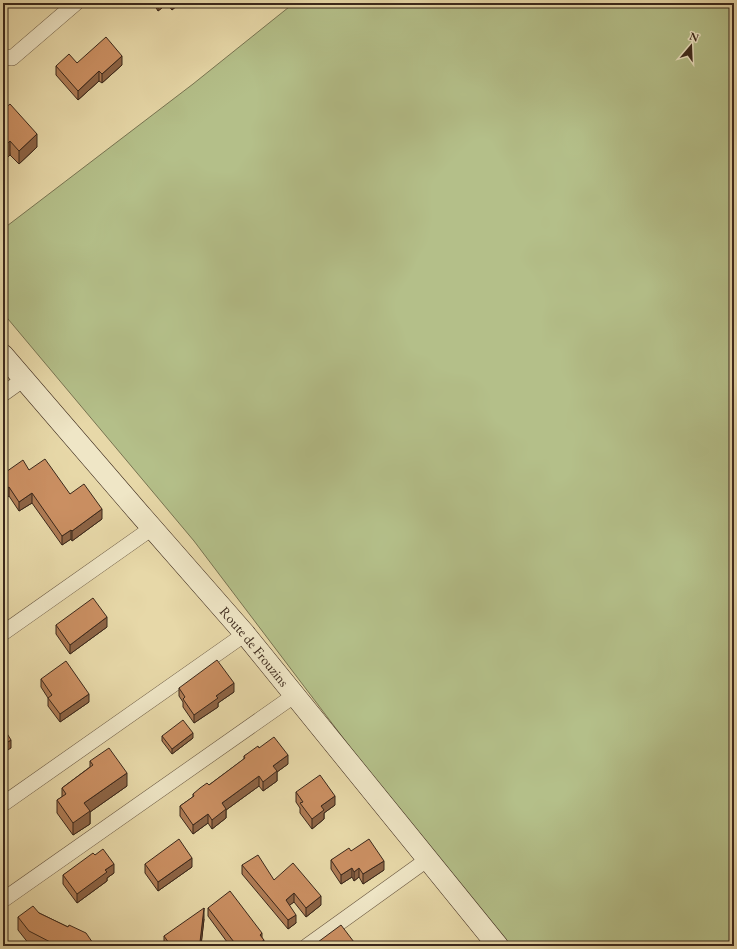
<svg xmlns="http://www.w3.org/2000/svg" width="737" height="949" viewBox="0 0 737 949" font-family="'EB Garamond',serif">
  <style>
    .green { fill: #b4bf89; stroke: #787452 }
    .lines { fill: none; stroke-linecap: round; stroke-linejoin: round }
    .minor-casing { stroke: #66543e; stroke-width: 16 }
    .secondary-casing { stroke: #3b281b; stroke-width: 22 }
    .minor { stroke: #efe6c6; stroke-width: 15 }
    .secondary { stroke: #efe6c6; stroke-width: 21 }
    .wall { fill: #ae7b54; stroke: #3b281b }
    .shaded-wall { fill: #8d6445; stroke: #3b281b }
    .building { fill: #ca8f62; stroke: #3b281b }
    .labels { text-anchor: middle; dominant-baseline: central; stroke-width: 3; stroke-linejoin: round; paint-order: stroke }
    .street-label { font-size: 14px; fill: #3b281b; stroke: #efe6c6 }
  </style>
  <rect width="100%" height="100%" fill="#e7d8a8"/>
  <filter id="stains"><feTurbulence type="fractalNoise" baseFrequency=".005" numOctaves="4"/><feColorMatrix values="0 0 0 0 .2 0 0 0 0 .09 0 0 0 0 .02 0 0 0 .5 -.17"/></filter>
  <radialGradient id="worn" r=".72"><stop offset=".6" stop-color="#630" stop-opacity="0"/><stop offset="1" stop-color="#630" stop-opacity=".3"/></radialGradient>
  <!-- green -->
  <path class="green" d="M294,3H734V946H507L453,883L194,541L3,313V229L193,84Z"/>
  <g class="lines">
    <!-- minor casing -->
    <g class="minor-casing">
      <path id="minor" d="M3,57L12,58L76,3
        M3,394L24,379
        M3,633L152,528
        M3,804L245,634
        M3,900L295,695
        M307,946L428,859"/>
    </g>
    <!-- secondary casing -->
    <g class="secondary-casing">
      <g id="secondary">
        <path id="s1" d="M3,355L139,513L245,634L498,946"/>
      </g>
    </g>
    <!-- minor -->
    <use href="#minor" class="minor"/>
    <!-- secondary -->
    <use href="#secondary" class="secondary"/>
  </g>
  <!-- wall -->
  <path class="wall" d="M153,3H180L172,10L167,4L158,11Z
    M77,63L122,65L102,83L99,81L78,100L56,75V66Z
    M3,110L37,147L19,164L10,155Z
    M29,470L70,494L102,519L72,541L71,539L62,545L32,503L19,511L9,496L5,499L3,496V474Z
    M56,625L107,627L70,654L56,634Z
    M41,679L89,702L60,722L48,706V698L41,687Z
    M179,688L234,692L218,703V707L194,723L183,707V702L179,696Z
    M162,736L193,738L172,754L162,741Z
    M259,748L288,764L277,772V781L263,791L259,786L226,810V818L212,829L208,823L193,834L180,816V806L193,797V794L209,785L244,759V756Z
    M90,761L127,786L90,812V824L73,835L57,813V800L62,797V788L90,767Z
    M296,792L335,805L324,813V819L312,829L300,813V808L296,802Z
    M351,851L384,870L363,884L359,877L354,881L352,877L341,884L331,869V860Z
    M95,855L114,873L107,878V881L77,903L63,884V875Z
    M145,864L192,867L158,891L145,873Z
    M242,865L274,880L321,905L306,917L294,902L289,905L296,923L288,929L242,874Z
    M208,908L262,938L264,946H230L208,916Z
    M39,913L68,927L95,946H33L29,944L18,930V917Z
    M204,919L201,944L202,946H164V936Z"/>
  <!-- shaded-wall -->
  <path class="shaded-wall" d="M158,3H167V4L158,11Z
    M172,3H180L172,10Z
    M122,56V65L102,83V74Z
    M99,71V81L78,100V91Z
    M37,134V147L19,164V151Z
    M10,141V155L3,162V148Z
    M9,487V496L5,499V489Z
    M32,493V503L19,511V502Z
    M102,509V519L72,541V531Z
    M71,530V539L62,545V536Z
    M107,617V627L70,654V645Z
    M234,683V692L218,703V707L194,723V715L216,696Z
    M89,694V702L60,722V714Z
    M193,733V738L172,754V749Z
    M11,740V748L3,753V745Z
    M288,755V764L277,772V781L263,791V782L273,766Z
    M127,773V786L90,812V824L73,835V823L84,803Z
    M259,776V786L226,810V818L212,829V820L222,803Z
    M335,796V805L324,813V819L312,829V819L321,806Z
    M208,814V823L193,834V825Z
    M192,858V867L158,891V882Z
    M384,861V870L363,884V874Z
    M114,864V873L107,878V881L77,903V894L105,870Z
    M352,868V877L341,884V875Z
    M359,868V877L354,881V872Z
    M294,893V902L286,908V900Z
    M321,896V905L306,917V908Z
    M204,908V919L201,946L200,942Z
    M296,915V923L288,929V920Z
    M262,933V942L264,940V946H256L260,935Z"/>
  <!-- building -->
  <path class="building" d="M106,37L122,56L102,74L99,71L78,91L56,66L69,54L77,63Z
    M10,104L37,134L19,151L10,141L3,148V110Z
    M45,459L70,494L84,484L102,509L72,531L71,530L62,536L32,493L19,502L9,487L5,489L3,486V474L23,460L29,470Z
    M93,598L107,617L70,645L56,625Z
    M217,660L234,683L216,696L218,698L194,715L183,699L185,697L179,688Z
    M66,661L89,694L60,714L48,698L52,695L41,679Z
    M183,720L193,733L172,749L162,736Z
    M3,727L11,740L3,745Z
    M274,737L288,755L273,766L277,771L263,782L259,776L222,803L226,809L212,820L208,814L193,825L180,806L194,796L193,794L200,788L207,783L209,785L245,758L244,756L258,746L259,748Z
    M109,748L127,773L84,803L90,811L73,823L57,800L66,794L62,788L93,765L90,761Z
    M320,775L335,796L321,806L324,810L312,819L300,803L303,802L296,792Z
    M179,839L192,858L158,882L145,864Z
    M369,839L384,861L363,874L359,868L354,872L352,868L341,875L331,860L349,848L351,851Z
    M103,849L114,864L105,870L107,872L77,894L63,875L93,853L95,855Z
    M258,855L274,880L293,863L321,896L306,908L294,893L286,900L296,915L288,920L242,865Z
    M230,891L262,933L260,935L264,940L256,946H237L208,908Z
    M33,906L39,913L68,927L69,925L86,933L95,946H58L29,931L18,917Z
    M204,908L200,942L202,946H171L164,936Z
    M341,925L357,946H321L318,942Z"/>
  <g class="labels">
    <!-- street labels -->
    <g class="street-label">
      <text stroke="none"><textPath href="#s1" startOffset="385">Route de Frouzins</textPath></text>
    </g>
  </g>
  <!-- margin -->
  <rect width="737" height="949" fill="none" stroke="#e7d8a8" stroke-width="16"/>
  <rect x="4" y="4" width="729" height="941" fill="none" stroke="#3b281b" stroke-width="2"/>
  <rect x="8" y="8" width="721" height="933" fill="none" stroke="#3b281b"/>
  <!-- north arrow -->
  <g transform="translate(691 46) rotate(19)" stroke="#efe6c6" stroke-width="3" paint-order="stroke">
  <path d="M0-3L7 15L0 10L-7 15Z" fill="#3b281b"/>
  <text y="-6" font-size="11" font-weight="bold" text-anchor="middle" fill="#3b281b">N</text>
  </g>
  <rect width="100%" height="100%" filter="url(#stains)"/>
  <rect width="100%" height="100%" fill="url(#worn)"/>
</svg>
